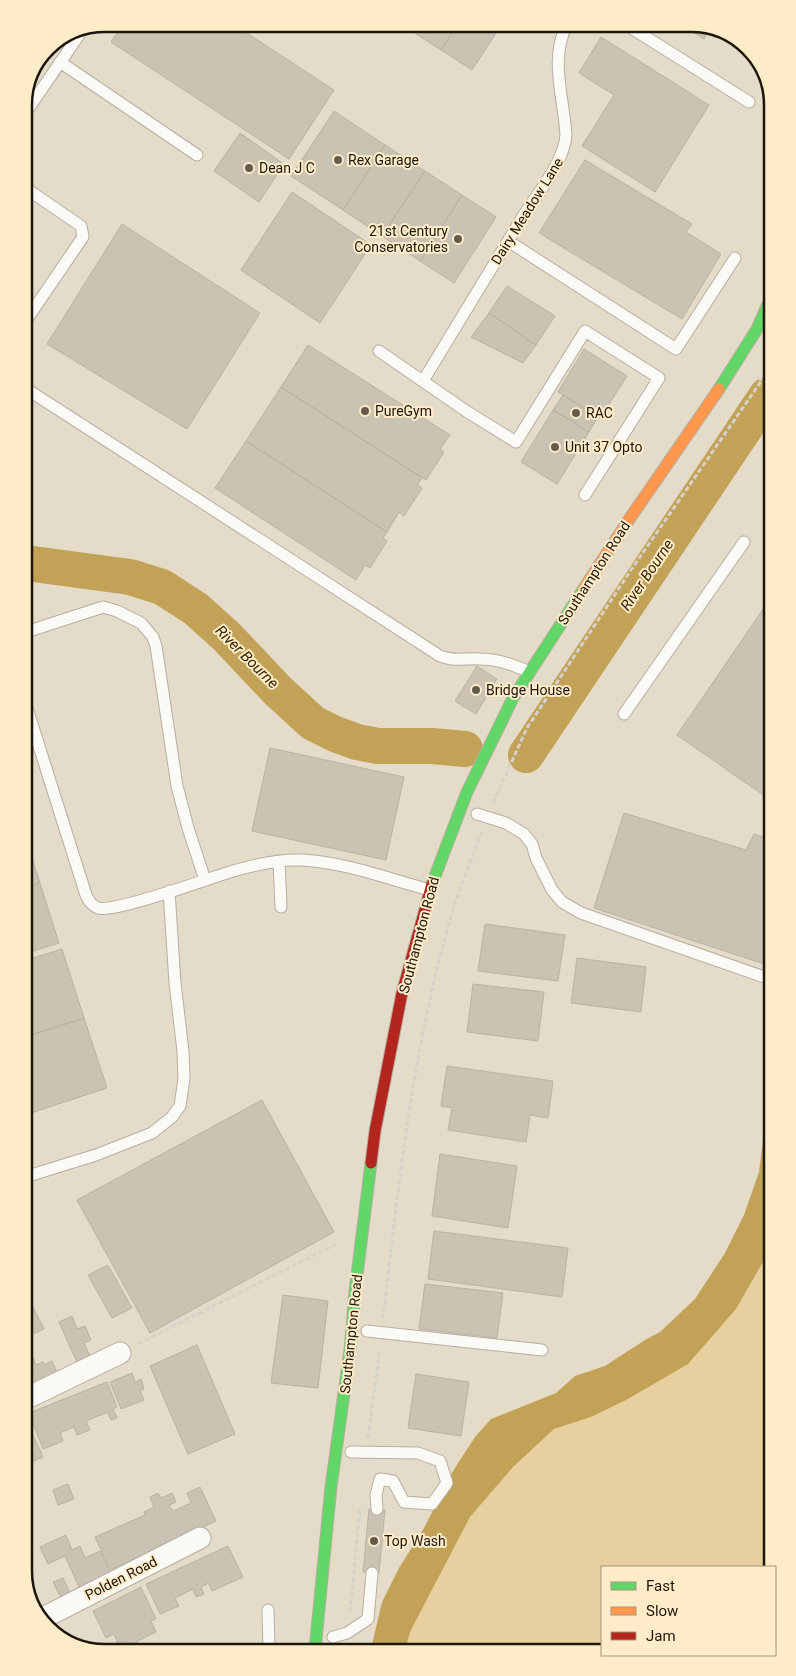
<svg xmlns="http://www.w3.org/2000/svg" width="796" height="1676" viewBox="0 0 796 1676" font-family="Roboto,sans-serif">
  <style>
    .green { fill: #e7cf9f }
    .water { fill: #c2a256 }
    .lines { fill: none; stroke-linecap: round; stroke-linejoin: round }
    .river { stroke: #c2a256; stroke-width: 36 }
    .building { fill: #cac3b4; stroke: #b9b2a3 }
    .lane-casing { stroke: #b6aea0; stroke-width: 13 }
    .street-casing { stroke: #b6aea0; stroke-width: 23 }
    .fast-casing { stroke: #b6aea0; stroke-width: 13 }
    .slow-casing { stroke: #b6aea0; stroke-width: 13 }
    .jam-casing { stroke: #b6aea0; stroke-width: 13 }
    .path { stroke: #d5d2cc; stroke-width: 3; stroke-dasharray: 5 2.5; stroke-linecap: butt }
    .lane { stroke: #fbfaf7; stroke-width: 11 }
    .street { stroke: #fbfaf7; stroke-width: 21 }
    .fast { stroke: #63d668; stroke-width: 11 }
    .slow { stroke: #ff974d; stroke-width: 11 }
    .jam { stroke: #b3261e; stroke-width: 11 }
    .poi-dot { fill: #635b4c; stroke: #feecc9; stroke-width: 2 }
    .labels { text-anchor: middle; dominant-baseline: central; stroke-width: 4; stroke-linejoin: round; paint-order: stroke }
    .poi-label { font-size: 14px; fill: #1d160a; stroke: #feecc9; text-anchor: start }
    .street-label { font-size: 14px; fill: #1d160a; stroke: #feecc9 }
    .water-label { font-size: 15px; font-style: italic; fill: #372600; stroke: #feecc9 }
    .rim { fill: none; stroke: #1d160a; stroke-width: 2.5 }
  </style>
  <rect width="100%" height="100%" fill="#e4dbc8"/>
  <!-- green -->
  <path class="green" d="M771,1248L772,1567H602V1647L405,1649L411,1630L470,1517L513,1467L554,1429L591,1417L736,1309Z"/>
  <!-- water -->
  <path class="water" d="M770,1085L771,1248L736,1309L688,1364L626,1400L591,1417L554,1429L513,1467L470,1517L411,1630L405,1649H371L382,1602L399,1568L424,1528L453,1471L475,1437L491,1419L556,1393L575,1376L605,1366L645,1340L660,1332L695,1299L725,1253L744,1215L759,1172L764,1132V1103Z"/>
  <g class="lines">
    <!-- river -->
    <path class="river" d="M26,563L130,577L162,587L196,609L227,637L278,691L313,723L335,734L357,742L378,746H432L465,749
      M526,755L767,395"/>
  </g>
  <!-- building -->
  <path class="building" d="M123,24H233L334,90L289,159L111,42Z
    M401,24H458L441,50Z
    M458,24H502L472,70L441,50Z
    M681,24H696L709,29L704,39Z
    M601,37L709,105L655,192L582,146L614,95L579,73Z
    M334,111L385,145L343,210L291,176Z
    M240,133L284,164L259,202L214,171Z
    M385,145L425,171L382,236L343,210Z
    M585,160L692,224L686,232L721,254L682,319L539,233Z
    M425,171L462,195L420,261L382,236Z
    M292,192L371,245L320,323L241,270Z
    M462,195L496,217L454,283L420,261Z
    M122,224L260,313L187,429L47,344Z
    M507,286L555,316L536,345L489,313Z
    M489,313L536,345L523,363L471,337Z
    M308,345L450,435L440,449L444,452L426,480L281,387Z
    M584,349L627,376L600,418L558,392Z
    M281,387L422,478L417,485L422,488L404,516L399,512L387,532L246,441Z
    M563,395L598,417L589,432L553,410Z
    M553,410L589,432L557,484L521,462Z
    M246,441L387,532L383,538L387,541L370,568L365,565L356,580L215,488Z
    M768,602L769,799L677,735Z
    M477,666L497,679L476,714L455,701Z
    M270,748L404,777L386,860L252,831Z
    M624,813L746,850L754,834L769,839L770,966L594,908Z
    M27,842L40,883L27,887Z
    M40,883L59,943L27,953V887Z
    M485,924L565,935L558,981L478,971Z
    M62,949L84,1018L28,1036L27,960Z
    M577,958L646,967L641,1012L571,1003Z
    M473,984L544,992L538,1041L467,1032Z
    M84,1018L107,1088L28,1114V1036Z
    M447,1066L553,1081L548,1118L530,1115L526,1142L448,1130L452,1108L441,1106Z
    M262,1100L334,1232L150,1333L77,1200Z
    M440,1154L517,1166L508,1228L432,1216Z
    M434,1231L568,1248L562,1297L428,1279Z
    M108,1265L132,1308L112,1318L88,1275Z
    M425,1284L503,1293L497,1338L419,1329Z
    M283,1295L328,1301L318,1388L271,1383Z
    M29,1299L44,1329L29,1336Z
    M72,1316L77,1329L85,1326L91,1340L84,1343L92,1361L79,1367L59,1322Z
    M197,1345L235,1434L188,1454L150,1366Z
    M32,1355L36,1365L43,1362L44,1365L52,1361L58,1375L29,1388V1357Z
    M132,1373L135,1382L141,1379L144,1389L140,1391L144,1400L121,1409L110,1382Z
    M416,1374L469,1382L461,1436L408,1428Z
    M107,1382L117,1407L113,1409L117,1418L111,1420L108,1412L93,1418L86,1421L90,1430L77,1435L74,1427L60,1433L63,1441L43,1449L29,1413Z
    M29,1426L43,1457L29,1463Z
    M68,1484L74,1499L58,1505L53,1490Z
    M200,1487L216,1521L110,1570L95,1537L145,1515L144,1512L154,1507L150,1497L158,1493L161,1498L172,1493L176,1502L169,1505L173,1511L191,1503L187,1493Z
    M369,1509L385,1510L379,1573L363,1572Z
    M66,1535L72,1550L80,1546L85,1558L100,1551L110,1573L79,1587L65,1556L48,1564L40,1547Z
    M228,1546L243,1577L212,1591L208,1583L201,1587L204,1594L196,1597L193,1589L175,1598L179,1606L160,1614L146,1584Z
    M63,1578L70,1593L61,1598L53,1582Z
    M141,1587L156,1619L151,1621L156,1632L136,1642L137,1644L128,1649L125,1641L118,1644L114,1634L106,1638L93,1611Z"/>
  <g class="lines">
    <!-- lane casing -->
    <g class="lane-casing">
      <path id="lane" d="M625,24L749,102
        M60,62L197,155
        M24,115L79,35
        M24,187L81,226L83,237L27,319
        M508,241L676,349L735,258
        M379,351L466,411L516,442L585,331L659,378L585,495
        M423,381C456,327 489,272 522,218C536,195 564,163 566,135C564,98 549,60 567,24
        M25,388L440,656C454,662 466,658 480,659C499,659 513,665 530,672
        M26,632L103,607L117,611L141,623L153,637L156,646L177,786L188,828L205,880
        M26,705L86,895C89,901 91,905 98,908C115,913 210,878 233,871C254,865 278,859 300,860C345,862 388,879 430,890
        M624,714L744,542
        M477,814L506,823L524,834L532,844L536,858L552,890L562,902L581,913L767,978
        M279,862L281,907
        M28,1176L96,1155L152,1133L172,1117L180,1106L184,1079L183,1051L175,983L169,891
        M367,1331L542,1350
        M351,1452L418,1453L440,1461L447,1483L432,1504L404,1502L393,1481L380,1479L376,1495L377,1509
        M268,1610L269,1650
        M333,1637L347,1633L368,1619L372,1573"/>
    </g>
    <!-- street casing -->
    <g class="street-casing">
      <path id="street" d="M29,1397L120,1353
        M43,1618L200,1538"/>
    </g>
    <!-- fast casing -->
    <g class="fast-casing">
      <path id="fast" d="M719,389L757,329L767,306
        M432,884L467,792L513,698L583,590
        M315,1650L331,1487L350,1350L355,1291L371,1163"/>
    </g>
    <!-- slow casing -->
    <g class="slow-casing">
      <path id="slow" d="M583,590L628,521L719,389"/>
    </g>
    <!-- jam casing -->
    <g class="jam-casing">
      <path id="jam" d="M371,1163L375,1131L402,993L432,884"/>
    </g>
    <!-- path -->
    <path class="path" d="M493,803L527,728L631,570L762,380L754,376
      M383,1319C399,1182 413,1043 453,910C461,884 472,858 482,832
      M138,1344L338,1243
      M368,1438L380,1348
      M350,1612L360,1509"/>
    <!-- lane -->
    <use href="#lane" class="lane"/>
    <!-- street -->
    <use href="#street" class="street"/>
    <!-- fast -->
    <use href="#fast" class="fast"/>
    <!-- slow -->
    <use href="#slow" class="slow"/>
    <!-- jam -->
    <use href="#jam" class="jam"/>
  </g>
  <!-- markers -->
  <g class="poi-dot">
    <circle cx="338" cy="160" r="5"/>
    <circle cx="249" cy="168" r="5"/>
    <circle cx="458" cy="239" r="5"/>
    <circle cx="365" cy="411" r="5"/>
    <circle cx="576" cy="413" r="5"/>
    <circle cx="555" cy="447" r="5"/>
    <circle cx="476" cy="690" r="5"/>
    <circle cx="374" cy="1541" r="5"/>
  </g>
  <g class="labels">
    <!-- poi labels -->
    <g class="poi-label">
      <text x="348" y="160">Rex Garage</text>
      <text x="259" y="168">Dean J C</text>
      <text x="448" y="231" text-anchor="end">21st Century<tspan x="448" dy="16">Conservatories</tspan></text>
      <text x="375" y="411">PureGym</text>
      <text x="586" y="413">RAC</text>
      <text x="565" y="447">Unit 37 Opto</text>
      <text x="486" y="690">Bridge House</text>
      <text x="384" y="1541">Top Wash</text>
    </g>
    <!-- street labels -->
    <g class="street-label">
      <text transform="translate(527 211) rotate(-58)">Dairy Meadow Lane</text>
      <text transform="translate(594 573) rotate(-57)">Southampton Road</text>
      <text transform="translate(419 935) rotate(-75)">Southampton Road</text>
      <text transform="translate(351 1334) rotate(-84)">Southampton Road</text>
      <text transform="translate(121 1578) rotate(-27)">Polden Road</text>
    </g>
    <!-- water labels -->
    <g class="water-label">
      <text transform="translate(647 575) rotate(-56)">River Bourne</text>
      <text transform="translate(247 657) rotate(45)">River Bourne</text>
    </g>
  </g>
  <!-- crop -->
  <path d="M0 0H796V1676H0ZM105 32H691A73 73 0 0 1 764 105V1571A73 73 0 0 1 691 1644H105A73 73 0 0 1 32 1571V105A73 73 0 0 1 105 32Z" fill="#feecc9" fill-rule="evenodd"/>
  <path class="rim" d="M105 32H691A73 73 0 0 1 764 105V1571A73 73 0 0 1 691 1644H105A73 73 0 0 1 32 1571V105A73 73 0 0 1 105 32Z"/>
  <!-- legend -->
  <rect x="601" y="1566" width="175" height="90" fill="#feecc9" stroke="#a4967d"/>
  <rect x="611" y="1582" width="25" height="8" fill="#63d668" stroke="#a4967d"/>
  <text x="646" y="1591" font-size="15" fill="#1d160a">Fast</text>
  <rect x="611" y="1607" width="25" height="8" fill="#ff974d" stroke="#a4967d"/>
  <text x="646" y="1616" font-size="15" fill="#1d160a">Slow</text>
  <rect x="611" y="1632" width="25" height="8" fill="#b3261e" stroke="#a4967d"/>
  <text x="646" y="1641" font-size="15" fill="#1d160a">Jam</text>
</svg>
